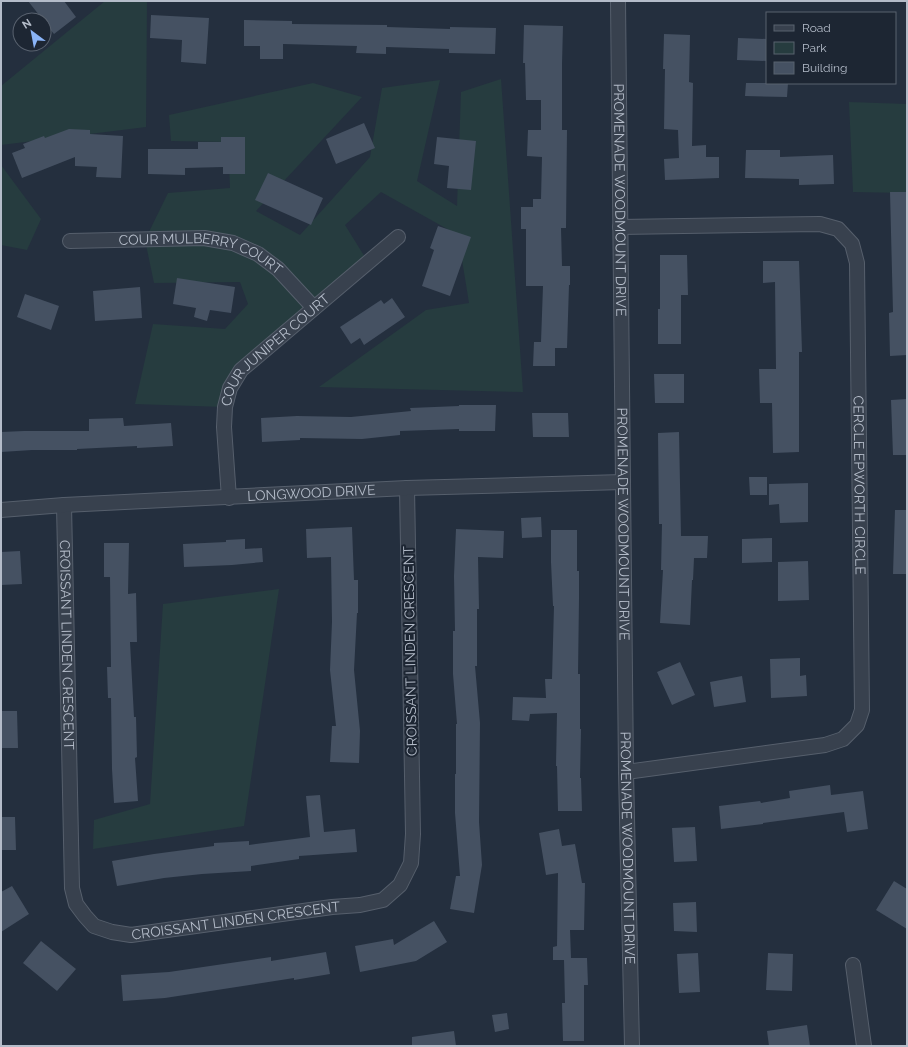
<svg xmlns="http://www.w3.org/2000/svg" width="908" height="1047" viewBox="0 0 908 1047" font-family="Raleway,sans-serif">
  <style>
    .green { fill: #263c3f }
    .building { fill: #455162 }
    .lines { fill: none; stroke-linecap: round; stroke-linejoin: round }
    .street-casing { stroke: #565f6c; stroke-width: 16 }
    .street { stroke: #38414e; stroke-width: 14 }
    .labels { text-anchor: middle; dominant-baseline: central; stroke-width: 4; stroke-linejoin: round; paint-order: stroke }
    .street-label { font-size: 14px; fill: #b4bcc9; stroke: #1d2633 }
  </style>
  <rect width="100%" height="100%" fill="#242f3e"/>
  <!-- green -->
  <path class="green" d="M105,1H147L146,127L1,145V86Z
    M501,79L523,392L319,387L426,310L469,303L458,235L381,192L345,225L368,262L241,370L225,407L135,404L153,324L225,329L248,304L240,282L154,283L145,240L168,193L230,188L228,142L171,141L169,115L313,83L362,97L256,211L300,235L370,157L382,88L440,80L417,181L457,206L461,92Z
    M849,102L907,104V193L853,192Z
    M1,165L41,219L27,250L1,245Z
    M279,589L244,826L93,849L94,820L150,804L163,604Z"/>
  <!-- building -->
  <path class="building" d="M28,1H64L76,17L54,34L44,22V20H43Z
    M151,15L209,18L206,64L181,62L182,40L150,38Z
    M244,20L292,21V24L387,25V27L450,29V27L496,28L495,54L449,53V49L386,47V54L356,53L357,46L283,44V59H260V46H244Z
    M524,25L563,26L562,64V130H567L566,228H561L562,266H570V285H569L567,348H555V366H533L534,342H541L543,286H526V229H521V207H533V199H541L542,157L527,156L528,130H541V100H526L525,63H523Z
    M664,34L690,35L689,82L693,83L692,146L706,145V157H719V178L665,180L664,159L679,158L678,130L664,129L665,69H663Z
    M738,38L767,39V61L737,60Z
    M746,83H788L787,97L745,96Z
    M364,123L375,148L336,164L326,139Z
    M69,129L90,130V134L123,136L121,178L96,177L97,167L75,166V157L22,178L12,153L25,148L23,144L44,136L45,138Z
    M221,137H245V174H223V167L185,168V175L148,174V149H198V142H221Z
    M437,137L476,141L471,190L447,188L449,166L434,164Z
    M746,150H780V157L833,155L834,184L799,185V179L745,178Z
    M268,173L323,198L311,225L255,200Z
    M890,192H907V355L890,356L889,313L893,312Z
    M438,226L471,237L450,296L422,286L434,250L430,248Z
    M660,255H687L688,295H681V344H658V309H660Z
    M763,261H799L802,352H799V452L773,453L772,403H760L759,369H776L775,282L763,283Z
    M177,278L235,287L231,313L210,310L207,321L194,317L196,308L173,304Z
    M140,287L142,318L95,321L93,291Z
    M25,294L59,306L51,330L17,317Z
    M392,298L405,317L364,345L360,338L351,344L340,327L381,300L384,304Z
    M654,374H684V403H655Z
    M907,399V455H893L891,400Z
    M459,405H496L495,431H459V429L400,431V435L362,439L300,438V440L262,442L261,418L297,416L351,417L411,411L410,408L459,406Z
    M532,413H568L569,437H533Z
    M123,418L124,426L171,423L173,446L137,448V446L77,449V450H32L1,452V432L24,431H89V419Z
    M679,432L681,536H708L707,558H694L693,580H692L690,625L660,623L663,570H661L662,524H659L658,433Z
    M749,477H767V495H750Z
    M808,483V522L780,523L779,504L769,505V484Z
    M895,510H907V574H893Z
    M541,517L542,537L522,538L521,518Z
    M352,527L354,580H358V613H357L354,670L360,731L359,763L330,762L332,726H336L330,670L332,622L331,557L307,558L306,529Z
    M456,529L504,531L503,558L478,557L479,609H477V666H475L480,723L479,822L482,865L474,913L450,909L456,876H460L455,813V774H456V724H457L453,674V631H455L454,576Z
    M551,530H577V571H579V599L578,674H580V729H581L580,778H581L582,811H558L557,766H556L557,713L530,714L529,721L512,720L513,697L546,698L545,679H552L554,606H553L551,562Z
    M772,538V562L742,563V539Z
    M245,539V549L262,548L263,562L232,565L184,567L183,544L226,542V540Z
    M104,543H129L128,594L136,593L137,642H130L134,717H136L137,757L135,758L138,801L114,803L112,769L111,698H108L107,667H111L110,577H104Z
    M20,551L22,584L1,585V552Z
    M808,561L809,600L778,601V562Z
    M800,658V676L806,675L807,696L771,698L770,659Z
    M680,662L695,695L672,705L657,672Z
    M742,676L746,702L714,707L710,682Z
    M1,711H17L18,748H1Z
    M830,785L831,795L863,791L868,829L847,832L844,812L763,823V824L721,829L719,806L760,801L761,803L790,798L789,791Z
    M320,795L324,832L355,829L357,852L299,856V859L251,866V871L202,874L164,878L117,886L112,861L154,854L214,846V843L249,841V845L310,837L306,796Z
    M1,817H15L16,850H1Z
    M695,827L697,861L674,862L672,828Z
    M559,829L562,846L575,844L582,883H585L584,930H570L571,958H587L588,985H584V1041H563L562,1003H565L564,960H553V947L557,946L558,873L546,875L539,833Z
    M894,881L907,889V929L876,910Z
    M12,886L29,914L1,932V892Z
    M696,902L697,932L674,931L673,903Z
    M434,921L447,942L416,961L360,972L355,946L393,939L394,945Z
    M41,941L76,969L57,991L23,963Z
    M326,952L330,974L294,980V978L165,998L123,1001L121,975L169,972L271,957V961Z
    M698,953L700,992L679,993L677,954Z
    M768,953L793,954L792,991L766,990Z
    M507,1013L509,1029L495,1032L492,1015Z
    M807,1025L810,1046H769L767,1031Z
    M454,1031L456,1046H412V1037Z"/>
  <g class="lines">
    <!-- street casing -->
    <g class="street-casing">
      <g id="street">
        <path id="s1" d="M618,1L626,772L632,1046"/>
        <path id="s2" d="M620,227L820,224L838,229L852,244L857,263L862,710L857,725L843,739L825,745L626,772"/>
        <path id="s3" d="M70,241L204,238L233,243L258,254L278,269L314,308"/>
        <path id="s4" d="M229,498L224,427L225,407L230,388L241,370L398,237"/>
        <path id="s5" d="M64,505L72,888L76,904L85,916L94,926L112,932L131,935L332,907L360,905L383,900L400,885L411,863L413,834L407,488"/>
        <path id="s6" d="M1,510L64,505L407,488L623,482"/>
        <path d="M853,965L864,1046"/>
      </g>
    </g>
    <!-- street -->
    <use href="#street" class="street"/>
  </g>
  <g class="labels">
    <!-- street labels -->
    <g class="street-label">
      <text stroke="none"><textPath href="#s1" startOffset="199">PROMENADE WOODMOUNT DRIVE</textPath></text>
      <text stroke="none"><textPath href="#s3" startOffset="134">COUR MULBERRY COURT</textPath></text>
      <text stroke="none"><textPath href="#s4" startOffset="169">COUR JUNIPER COURT</textPath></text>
      <text stroke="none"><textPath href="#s2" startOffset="481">CERCLE EPWORTH CIRCLE</textPath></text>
      <text stroke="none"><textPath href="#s6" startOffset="311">LONGWOOD DRIVE</textPath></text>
      <text stroke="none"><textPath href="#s1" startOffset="523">PROMENADE WOODMOUNT DRIVE</textPath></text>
      <text stroke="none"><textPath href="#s5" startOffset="140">CROISSANT LINDEN CRESCENT</textPath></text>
      <text transform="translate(410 651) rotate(-91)">CROISSANT LINDEN CRESCENT</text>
      <text stroke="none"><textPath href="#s1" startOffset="847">PROMENADE WOODMOUNT DRIVE</textPath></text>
      <text stroke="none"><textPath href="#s5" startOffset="572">CROISSANT LINDEN CRESCENT</textPath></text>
    </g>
  </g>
  <!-- border -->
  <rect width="908" height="1047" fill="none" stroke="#b4bcc9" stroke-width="4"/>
  <!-- legend -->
  <rect x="766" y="12" width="130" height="72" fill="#1d2633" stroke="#59626f"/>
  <rect x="774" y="25" width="20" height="6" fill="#38414e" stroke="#59626f"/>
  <text x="802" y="32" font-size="12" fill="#b4bcc9">Road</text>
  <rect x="774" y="42" width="20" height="12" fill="#263c3f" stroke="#59626f"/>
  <text x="802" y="52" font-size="12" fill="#b4bcc9">Park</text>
  <rect x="774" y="62" width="20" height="12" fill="#455162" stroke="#59626f"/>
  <text x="802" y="72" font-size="12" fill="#b4bcc9">Building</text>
  <!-- north arrow -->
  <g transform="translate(32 32) rotate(328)"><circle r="19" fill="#1d2633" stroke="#59626f"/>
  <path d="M0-3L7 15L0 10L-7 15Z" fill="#8ab4f8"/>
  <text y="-6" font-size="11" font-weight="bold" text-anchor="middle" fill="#b4bcc9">N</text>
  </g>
</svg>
